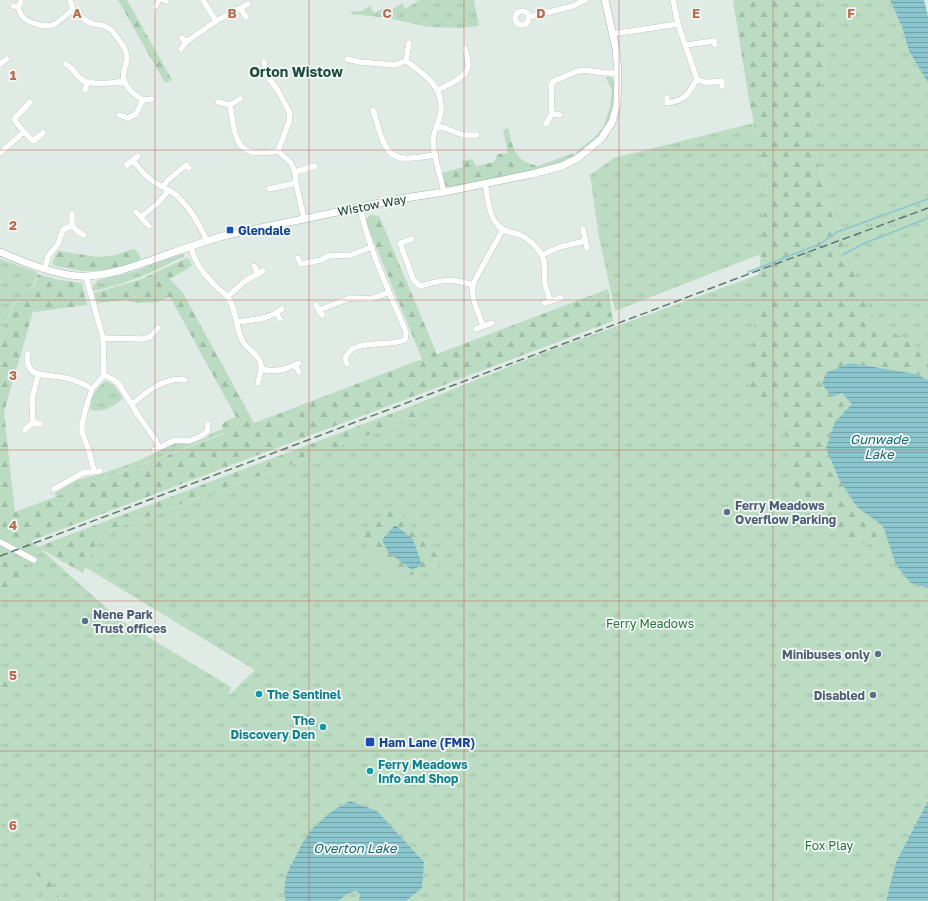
<svg xmlns="http://www.w3.org/2000/svg" width="928" height="901" viewBox="0 0 928 901" font-family="'Golos Text',sans-serif">
  <style>
    .grass { fill: url(#grass-tufts) }
    .forest { fill: url(#forest-firs) }
    .pitch { fill: #bbdbc2 }
    .water { fill: url(#water-rules) }
    .lines { fill: none; stroke-linecap: round; stroke-linejoin: round }
    .stream { stroke: #8bc6ce; stroke-width: 1.5 }
    .minor-casing { stroke: #a4b3ad; stroke-width: 6 }
    .tertiary-casing { stroke: #a4b3ad; stroke-width: 8 }
    .minor { stroke: #fff; stroke-width: 5.5 }
    .tertiary { stroke: #fff; stroke-width: 7 }
    .rail { stroke: #5c776f; stroke-width: 1.5; stroke-dasharray: 8 4; stroke-linecap: butt }
    .grid { fill: none; stroke: #ba6c53; stroke-width: 1; stroke-opacity: 0.55 }
    .transit-dot { fill: #1a4fb4; stroke: #f1f8f4; stroke-width: 1.5 }
    .service-dot { fill: #5c6f8a; stroke: #f1f8f4; stroke-width: 1.5 }
    .culture-dot { fill: #0f9aa8; stroke: #f1f8f4; stroke-width: 1.5 }
    .labels { text-anchor: middle; dominant-baseline: central; stroke-width: 3.5; stroke-linejoin: round; paint-order: stroke }
    .street-label { font-size: 12px; fill: #223b34; stroke: #f1f8f4 }
    .transit-label { font-size: 12px; font-weight: bold; fill: #164399; stroke: #f1f8f4; text-anchor: start }
    .service-label { font-size: 12px; font-weight: bold; fill: #4e5e75; stroke: #f1f8f4; text-anchor: start }
    .park-label { font-size: 12px; fill: #2e7045; stroke: #f1f8f4 }
    .culture-label { font-size: 12px; font-weight: bold; fill: #0d838f; stroke: #f1f8f4; text-anchor: start }
    .water-label { font-size: 13px; font-style: italic; fill: #1f6974; stroke: #f1f8f4 }
    .quarter-label { font-size: 14px; font-weight: bold; fill: #1f4c40; stroke: #f1f8f4 }
    .grid-label { font-size: 13px; text-anchor: middle; font-weight: bold; fill: #ba6c53; stroke: #f1f8f4; stroke-width: 3.5; stroke-linejoin: round; paint-order: stroke }
  </style>
  <defs>
    <pattern id="grass-tufts" width="24" height="20" patternUnits="userSpaceOnUse"><rect width="24" height="20" fill="#bbdbc2"/><path d="M3 7l-1-3M5 7V3M7 7l1-3M15 17l-1-3M17 17v-4M19 17l1-3" fill="none" stroke="#a0bda7"/></pattern>
    <pattern id="forest-firs" width="22" height="20" patternUnits="userSpaceOnUse"><rect width="22" height="20" fill="#bbdbc2"/><path d="M5 1l3.5 6h-7zM16 11l3.5 6h-7z" fill="#a0bda7"/></pattern>
    <pattern id="water-rules" width="6" height="5" patternUnits="userSpaceOnUse"><rect width="6" height="5" fill="#8bc6ce"/><path d="M0 2.5h6" fill="none" stroke="#71a2a8"/></pattern>
  </defs>
  <rect width="100%" height="100%" fill="#e1ebe6"/>
  <!-- grass -->
  <path class="grass" d="M419,0H474L479,26L462,28L428,27L388,18L352,14L350,12L362,11L370,6L374,13L387,6L390,11L402,3L405,9Z
    M819,0H890L902,27L909,51L928,83V901H0V516L7,519L120,620L231,687L229,695L255,670L85,567L100,534L322,453L416,417L414,405L545,352L843,244L808,129L825,67Z
    M607,76L611,77L616,83C612,119 609,134 577,154L576,152L595,137L604,126L610,107L612,90L606,78Z
    M754,123L767,183L761,254L615,311L599,237L590,175L614,158Z
    M574,153L575,156L561,163L546,167L448,188L445,186L538,166Z
    M182,254L185,256C152,272 129,284 92,291L93,286L98,280L132,272Z
    M0,259L37,272L34,284L12,305L0,342Z
    M106,381L114,385L123,398C115,406 102,413 91,410C89,399 97,386 106,381Z
    M223,429L224,433L56,497L55,493L77,480L101,474L135,462L174,444L192,443L208,437L210,434Z"/>
  <!-- forest -->
  <path class="forest" d="M118,0H127L172,80L165,83Z
    M733,0H819L825,67L808,129L844,248L875,322L928,353V380L915,374L850,363L832,397L842,393L852,404L835,422L857,507L883,526L884,536L867,545L838,531L799,504L786,434L776,404L748,398L767,183L749,100Z
    M508,128C513,149 515,162 539,166L445,186L442,173L463,167L462,161L472,159L476,166L494,162L498,154L508,153L503,130Z
    M371,215L379,216L437,354L608,289L613,321L20,545L0,534V342L12,307L23,293L35,285L37,274L59,280L82,283L87,305L33,312L4,412L15,512L224,434L222,425L226,421L236,417L170,297L157,302L138,303L125,300L97,303L94,293L139,280L187,258L190,260L192,266L170,279L183,293L254,423L422,359L365,220Z
    M134,249L140,255V260L110,270L83,271L55,266L52,262L58,251L99,257L112,256Z
    M414,405L416,417L322,453L100,534L83,573L37,547Z
    M393,505L442,561L434,571L400,577L377,559L362,539L376,519Z
    M14,559L31,568L8,586V594L22,605L21,609L0,597V564Z
    M0,672L3,673L11,686L0,705Z
    M40,857L53,889L62,901H43L42,895L49,892L36,873Z"/>
  <!-- pitch -->
  <path class="pitch" d="M147,862L157,873L147,882L137,871Z"/>
  <!-- water -->
  <path class="water" d="M890,0H924L928,16V83L909,51L902,27Z
    M850,363L915,374L928,380V588L911,583L896,565L883,526L857,507L839,479L826,448L835,422L852,404L842,393L832,397L822,384L826,373Z
    M395,525L413,539L422,565L412,570L388,552L382,540Z
    M350,801L377,811L424,862L422,888L406,901H359L360,894L356,891L347,894L338,901H286L284,893L286,876L302,844L312,829L331,812Z
    M928,801V901H886L896,862Z"/>
  <g class="lines">
    <!-- stream -->
    <path class="stream" d="M842,255L863,244L928,218
      M748,272L820,244L837,232L928,199"/>
    <!-- minor casing -->
    <g class="minor-casing">
      <path id="minor" d="M164,0L166,1
        M203,0L216,21L248,4
        M673,0L678,24
        M13,6L18,7C19,10 20,14 22,16C28,23 47,29 55,24C61,20 67,14 73,10L70,0
        M18,7L21,2
        M155,7L159,0
        M241,9L246,17
        M73,10C79,15 84,20 91,23C99,26 107,24 113,32C118,38 126,48 127,56C127,61 125,67 124,71C121,84 133,94 143,100L136,114L128,118L119,115
        M515 18a7 7 0 1 1 14 0a7 7 0 1 1-14 0Z
        M529,17L573,6L585,0
        M612,34L678,24L697,79C688,94 685,101 667,103V98
        M182,38L186,42
        M686,45L714,41L715,45
        M181,49L186,42L216,21
        M347,59L359,62L395,65L406,61C424,74 443,86 441,111C440,121 433,131 433,141C433,155 441,178 444,192
        M406,61L409,43
        M264,62L268,77L277,89L290,113L289,122L278,151
        M0,64L7,59
        M66,64C74,69 75,74 81,79C88,86 115,83 124,81
        M697,79C705,84 713,82 722,81V86
        M85,90L87,83
        M438,90C447,85 465,79 468,67C469,62 466,53 465,48
        M143,100L152,99
        M218,102L230,105L240,99
        M230,105C236,141 235,159 278,151L291,163L295,172L296,183L304,219
        M373,110C379,126 382,158 404,158C415,159 425,156 436,155
        M552,114L560,115
        M546,124L552,114L551,85L554,81L575,72L584,70L605,73H618
        M437,126L445,128L463,135H477
        M24,132L33,141L43,133
        M0,153L24,132L15,121V118L30,102
        M133,160C138,167 143,174 150,179C158,186 170,189 178,197C191,209 200,225 207,241
        M127,165L138,156
        M295,172L315,166
        M485,183C488,197 488,213 497,224C503,232 509,231 518,234C528,238 536,246 541,254C547,263 543,273 545,284C546,289 549,295 550,301
        M163,187L167,181L186,165L189,168
        M269,189L296,183
        M136,212L149,226
        M72,213V225
        M141,217L158,203L169,190
        M583,229L587,248
        M412,239L400,243L413,279L420,286C441,280 451,278 473,285L476,278L502,231
        M191,247C194,261 201,271 211,281C215,287 222,291 227,296C237,309 235,326 242,340C246,349 259,354 261,364C262,370 259,377 258,383
        M542,255L560,247L585,241
        M298,258L301,264L321,260L328,256L351,255L372,247
        M254,266L258,274
        M45,268L48,256L58,244L63,230L72,225L77,231L84,235
        M86,277L103,338L104,375L92,389L87,404L82,424V432L89,451L94,471
        M473,285C471,299 478,312 483,326
        M227,297L245,281L263,271
        M544,303L561,298
        M316,305L319,310L350,298L370,299L377,297L389,292
        M319,310L322,315
        M276,313L280,319
        M237,322C253,320 269,319 282,309
        M476,329L492,323
        M103,338L142,339L150,337L158,328
        M28,354C24,378 45,374 60,377C72,378 82,383 92,389
        M347,364L345,358C347,355 349,351 352,349C367,341 388,346 405,340L406,332C389,291 369,250 360,207
        M295,365L299,372
        M261,369C276,373 286,369 299,363
        M104,375L114,380L119,384L138,415L155,439L159,448
        M132,404C145,394 156,383 173,380C176,379 181,380 185,380
        M33,422L32,399L38,375
        M25,430L33,422L40,424
        M154,450L175,440L189,441L199,437L207,432L208,424
        M54,489L83,473L100,471
        M0,542L34,560"/>
    </g>
    <!-- tertiary casing -->
    <g class="tertiary-casing">
      <path id="tertiary" d="M0,252C22,262 64,278 87,276C109,275 129,268 149,261C175,252 201,242 227,235L399,199L444,192L532,174L562,166L578,158L601,139L612,122L617,105L618,73L616,49L605,0"/>
    </g>
    <!-- minor -->
    <use href="#minor" class="minor"/>
    <!-- tertiary -->
    <use href="#tertiary" class="tertiary"/>
    <!-- rail -->
    <path class="rail" d="M0,556L762,269L928,208"/>
  </g>
  <!-- grid -->
  <path class="grid" d="M155,0V901M309,0V901M464,0V901M619,0V901M773,0V901M0,150H928M0,300H928M0,450H928M0,601H928M0,751H928"/>
  <!-- markers -->
  <g class="transit-dot">
    <rect x="226" y="226" width="8" height="8" rx="2"/>
    <rect x="365" y="737" width="10" height="10" rx="2"/>
  </g>
  <g class="service-dot">
    <circle cx="727" cy="512" r="4"/>
    <circle cx="85" cy="621" r="4"/>
    <circle cx="878" cy="654" r="4"/>
    <circle cx="873" cy="695" r="4"/>
  </g>
  <g class="culture-dot">
    <circle cx="259" cy="694" r="4"/>
    <circle cx="323" cy="727" r="4"/>
    <circle cx="370" cy="771" r="4"/>
  </g>
  <g class="labels">
    <!-- street labels -->
    <g class="street-label">
      <text transform="translate(372 205) rotate(-11)">Wistow Way</text>
    </g>
    <!-- transit labels -->
    <g class="transit-label">
      <text x="238" y="230">Glendale</text>
      <text x="379" y="742">Ham Lane (FMR)</text>
    </g>
    <!-- service labels -->
    <g class="service-label">
      <text x="735" y="505">Ferry Meadows<tspan x="735" dy="14">Overflow Parking</tspan></text>
      <text x="93" y="614">Nene Park<tspan x="93" dy="14">Trust offices</tspan></text>
      <text x="870" y="654" text-anchor="end">Minibuses only</text>
      <text x="865" y="695" text-anchor="end">Disabled</text>
    </g>
    <!-- park labels -->
    <g class="park-label">
      <text x="650" y="623">Ferry Meadows</text>
      <text x="829" y="845">Fox Play</text>
    </g>
    <!-- culture labels -->
    <g class="culture-label">
      <text x="267" y="694">The Sentinel</text>
      <text x="315" y="720" text-anchor="end">The<tspan x="315" dy="14">Discovery Den</tspan></text>
      <text x="378" y="764">Ferry Meadows<tspan x="378" dy="14">Info and Shop</tspan></text>
    </g>
    <!-- water labels -->
    <g class="water-label">
      <text x="879" y="439">Gunwade<tspan x="879" dy="15">Lake</tspan></text>
      <text x="355" y="848">Overton Lake</text>
    </g>
    <!-- quarter labels -->
    <g class="quarter-label">
      <text x="296" y="71">Orton Wistow</text>
    </g>
  </g>
  <g class="grid-label">
    <text x="77" y="18">A</text>
    <text x="232" y="18">B</text>
    <text x="387" y="18">C</text>
    <text x="541" y="18">D</text>
    <text x="696" y="18">E</text>
    <text x="851" y="18">F</text>
    <text x="13" y="80">1</text>
    <text x="13" y="230">2</text>
    <text x="13" y="380">3</text>
    <text x="13" y="530">4</text>
    <text x="13" y="680">5</text>
    <text x="13" y="830">6</text>
  </g>
</svg>
